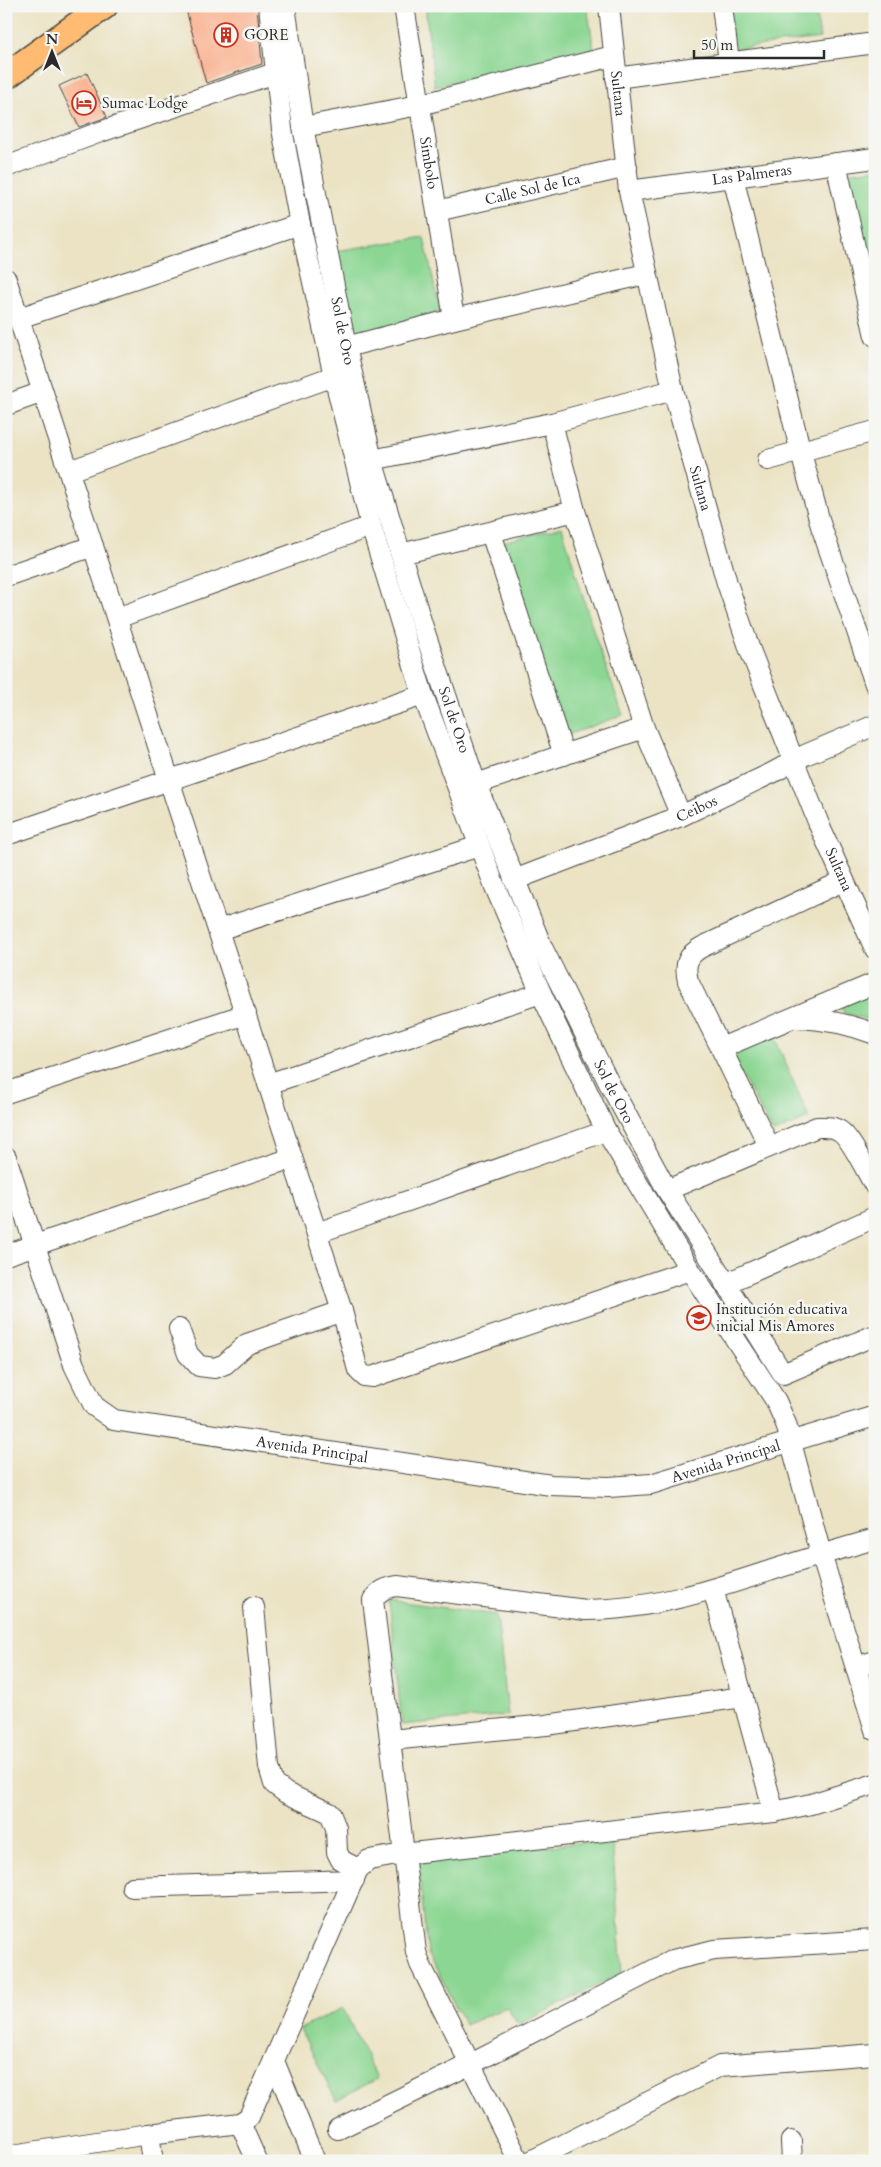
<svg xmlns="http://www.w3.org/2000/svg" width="881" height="2167" viewBox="0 0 881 2167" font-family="Cardo,serif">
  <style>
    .green { fill: #8bd692; stroke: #5b805e }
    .building { fill: #faad8a }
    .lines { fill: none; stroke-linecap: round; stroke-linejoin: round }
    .minor-casing { stroke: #484742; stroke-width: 22 }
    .major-casing { stroke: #484742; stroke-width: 29 }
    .minor { stroke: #fff; stroke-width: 20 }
    .major { stroke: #febb71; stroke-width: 26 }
    .labels { text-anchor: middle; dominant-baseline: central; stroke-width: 5; stroke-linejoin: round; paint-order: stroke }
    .poi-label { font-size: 15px; fill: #2b2b2b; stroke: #f6f6f2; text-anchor: start }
    .street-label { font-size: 15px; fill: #2b2b2b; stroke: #f6f6f2 }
  </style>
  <rect width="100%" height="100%" fill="#f6f6f2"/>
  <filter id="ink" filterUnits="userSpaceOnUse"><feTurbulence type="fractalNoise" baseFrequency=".02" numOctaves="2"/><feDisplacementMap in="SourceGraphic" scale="10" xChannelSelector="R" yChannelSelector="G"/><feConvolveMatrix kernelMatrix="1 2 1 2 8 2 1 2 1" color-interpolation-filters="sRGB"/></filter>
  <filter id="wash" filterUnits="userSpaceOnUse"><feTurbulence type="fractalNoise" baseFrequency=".0096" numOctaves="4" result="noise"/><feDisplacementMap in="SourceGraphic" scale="20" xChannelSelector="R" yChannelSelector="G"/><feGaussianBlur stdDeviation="1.12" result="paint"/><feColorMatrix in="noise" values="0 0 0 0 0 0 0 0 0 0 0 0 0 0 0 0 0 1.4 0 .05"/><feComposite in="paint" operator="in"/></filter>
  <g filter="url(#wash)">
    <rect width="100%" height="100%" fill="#ebe3c4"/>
    <!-- green -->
    <path class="green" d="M425,6H587L594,50L435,87Z
      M728,6H815L820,38L733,49Z
      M875,169V309L844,173Z
      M424,237L440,312L353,335L335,251Z
      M562,527L594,633L623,715L559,738L494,544Z
      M875,992V1022L844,1013L842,1009L843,1005Z
      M774,1036L809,1118L773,1133L731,1055Z
      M389,1600L497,1615L508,1715L402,1725Z
      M612,1839L622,1973L518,2025L507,2007L465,2025L428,1953L418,1866L422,1861Z
      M343,2008L377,2079L336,2100L300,2029Z"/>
    <g id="blocks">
      <!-- building -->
      <path class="building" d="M185,6H257L262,64L206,83Z
        M87,73L107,117L79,127L59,86Z"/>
    </g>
  </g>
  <g filter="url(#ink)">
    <use href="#blocks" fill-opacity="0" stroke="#484742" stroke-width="1"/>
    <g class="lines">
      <!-- minor casing -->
      <g class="minor-casing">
        <g id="minor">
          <path d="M269,6L282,129L300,224L334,376L371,526L423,695L495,887L541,993L606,1131L690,1270L776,1401L786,1424L821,1554L875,1730"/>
          <path id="s1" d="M285,6L303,127L346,347L372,460L422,624L476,784L542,947L610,1085L667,1190L783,1374L875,1335"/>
          <path id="s2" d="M404,6L454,319"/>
          <path id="s3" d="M609,6L629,191L673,390L727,583L750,650L820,827L875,949"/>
          <path d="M722,6L729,62"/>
          <path d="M616,78L875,43"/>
          <path d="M303,127L419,105L613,56"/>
          <path d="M836,163L875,336"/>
          <path d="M6,167L103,131L275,73"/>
          <path d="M733,177L801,453L821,526L875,684"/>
          <path id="s4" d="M629,191L875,158"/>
          <path id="s5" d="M437,211L627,167"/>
          <path d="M6,279L342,1311L358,1370L364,1376L372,1377L690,1270"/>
          <path d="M19,318L300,224"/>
          <path d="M346,347L454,319L646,274"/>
          <path d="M6,405L43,392"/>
          <path d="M552,423L575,511L644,728L681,816"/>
          <path d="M372,460L552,423L673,390"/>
          <path d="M768,460L875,431"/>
          <path d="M69,471L334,376"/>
          <path d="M491,533L564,755"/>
          <path d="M401,554L575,511"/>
          <path d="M6,576L93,546"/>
          <path d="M117,618L371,526"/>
          <path d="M476,784L644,728"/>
          <path d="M6,835L423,695"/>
          <path id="s6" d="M514,880L681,816L772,773L805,755L875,725"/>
          <path d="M218,930L479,846"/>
          <path d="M797,1018C825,1019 849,1024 875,1034"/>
          <path d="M721,1048L875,983"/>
          <path d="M268,1084L541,993"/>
          <path d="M6,1093L246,1014"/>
          <path d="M769,1146L688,981C684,965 687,955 702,947L843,881"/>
          <path id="s7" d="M6,1157L74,1365L94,1406L114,1420L551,1485L609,1487L651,1484L875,1416"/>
          <path d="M667,1190L817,1127C825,1127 833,1126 840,1131C851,1138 867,1173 875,1186"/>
          <path d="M317,1233L606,1131"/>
          <path d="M6,1255L292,1158"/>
          <path d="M725,1284L875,1217"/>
          <path d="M179,1329L188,1354L199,1366L215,1368L225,1364L247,1344L342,1311"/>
          <path d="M713,1589L774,1812"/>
          <path d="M254,1607L269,1767L274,1784L286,1793L330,1813L336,1828L337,1852L341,1860L358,1869"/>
          <path d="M856,1667L875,1661"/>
          <path d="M390,1740L546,1725L743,1697"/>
          <path d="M132,1887L354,1880"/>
          <path d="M274,2061L315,2161"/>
          <path d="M240,2123L257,2161"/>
          <path d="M338,2129L471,2064L673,1960L714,1950L875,1940"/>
          <path d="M149,2134L153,2161"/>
          <path d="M791,2141L792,2161"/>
          <path d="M6,2156L149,2134L240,2123L249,2117L358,1869L369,1860L403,1854L774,1812L811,1804L875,1784"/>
          <path d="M519,2161L420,1964L416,1952L373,1600C379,1590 385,1588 397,1586L586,1610C651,1610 711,1590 772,1570C806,1559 840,1549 875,1539"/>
          <path d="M531,2161L720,2066L875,2054"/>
        </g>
      </g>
      <!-- major casing -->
      <g class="major-casing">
        <path id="major" d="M6,76L104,6"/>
      </g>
      <!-- minor -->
      <use href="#minor" class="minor"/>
      <!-- major -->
      <use href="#major" class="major"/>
    </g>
  </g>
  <!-- icons -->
  <defs>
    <g id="building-ring" transform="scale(1.25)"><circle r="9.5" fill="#f6f6f2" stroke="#c8321e" stroke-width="1.5"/><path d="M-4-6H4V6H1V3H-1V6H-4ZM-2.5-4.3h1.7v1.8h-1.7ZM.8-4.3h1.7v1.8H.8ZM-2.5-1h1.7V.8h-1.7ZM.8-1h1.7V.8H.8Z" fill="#c8321e"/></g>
    <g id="hotel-ring" transform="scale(1.25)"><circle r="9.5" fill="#f6f6f2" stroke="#c8321e" stroke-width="1.5"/><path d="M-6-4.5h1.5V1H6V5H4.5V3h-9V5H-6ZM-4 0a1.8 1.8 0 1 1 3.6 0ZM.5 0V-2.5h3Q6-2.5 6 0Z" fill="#c8321e"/></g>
    <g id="school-ring" transform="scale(1.25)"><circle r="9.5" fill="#f6f6f2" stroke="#c8321e" stroke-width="1.5"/><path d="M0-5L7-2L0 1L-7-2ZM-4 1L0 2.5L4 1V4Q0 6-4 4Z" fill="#c8321e"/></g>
  </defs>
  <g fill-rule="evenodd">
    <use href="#building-ring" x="226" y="35"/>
    <use href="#hotel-ring" x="84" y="103"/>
    <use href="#school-ring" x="699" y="1318"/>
  </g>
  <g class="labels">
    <!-- poi labels -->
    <g class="poi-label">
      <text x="244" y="35">GORE</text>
      <text x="102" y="103">Sumac Lodge</text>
      <text x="716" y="1309">Institución educativa<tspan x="716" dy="17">inicial Mis Amores</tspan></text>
    </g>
    <!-- street labels -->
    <g class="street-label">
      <text stroke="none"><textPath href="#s3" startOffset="88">Sultana</textPath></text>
      <text stroke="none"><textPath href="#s2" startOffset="159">Símbolo</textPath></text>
      <text stroke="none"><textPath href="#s4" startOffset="124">Las Palmeras</textPath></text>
      <text stroke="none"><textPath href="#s5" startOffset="98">Calle Sol de Ica</textPath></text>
      <text stroke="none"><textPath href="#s1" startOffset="330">Sol de Oro</textPath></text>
      <text stroke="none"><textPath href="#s3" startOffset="492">Sultana</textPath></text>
      <text stroke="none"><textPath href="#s1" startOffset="735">Sol de Oro</textPath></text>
      <text stroke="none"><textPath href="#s6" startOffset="196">Ceibos</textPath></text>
      <text stroke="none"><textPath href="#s3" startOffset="898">Sultana</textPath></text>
      <text stroke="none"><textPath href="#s1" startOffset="1140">Sol de Oro</textPath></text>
      <text stroke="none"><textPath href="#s7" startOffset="489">Avenida Principal</textPath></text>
      <text stroke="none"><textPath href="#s7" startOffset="909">Avenida Principal</textPath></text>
    </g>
  </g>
  <!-- margin -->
  <rect width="881" height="2167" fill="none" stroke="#f6f6f2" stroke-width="25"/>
  <!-- north arrow -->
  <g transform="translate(52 52)" stroke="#f6f6f2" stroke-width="4" paint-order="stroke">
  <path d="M0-4L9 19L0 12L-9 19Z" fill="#2b2b2b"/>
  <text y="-8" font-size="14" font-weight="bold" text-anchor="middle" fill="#2b2b2b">N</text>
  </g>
  <!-- scale -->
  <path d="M694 50v8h130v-8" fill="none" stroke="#2b2b2b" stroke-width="2.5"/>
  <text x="701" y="50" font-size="15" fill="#2b2b2b" stroke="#f6f6f2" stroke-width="4" paint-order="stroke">50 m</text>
</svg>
